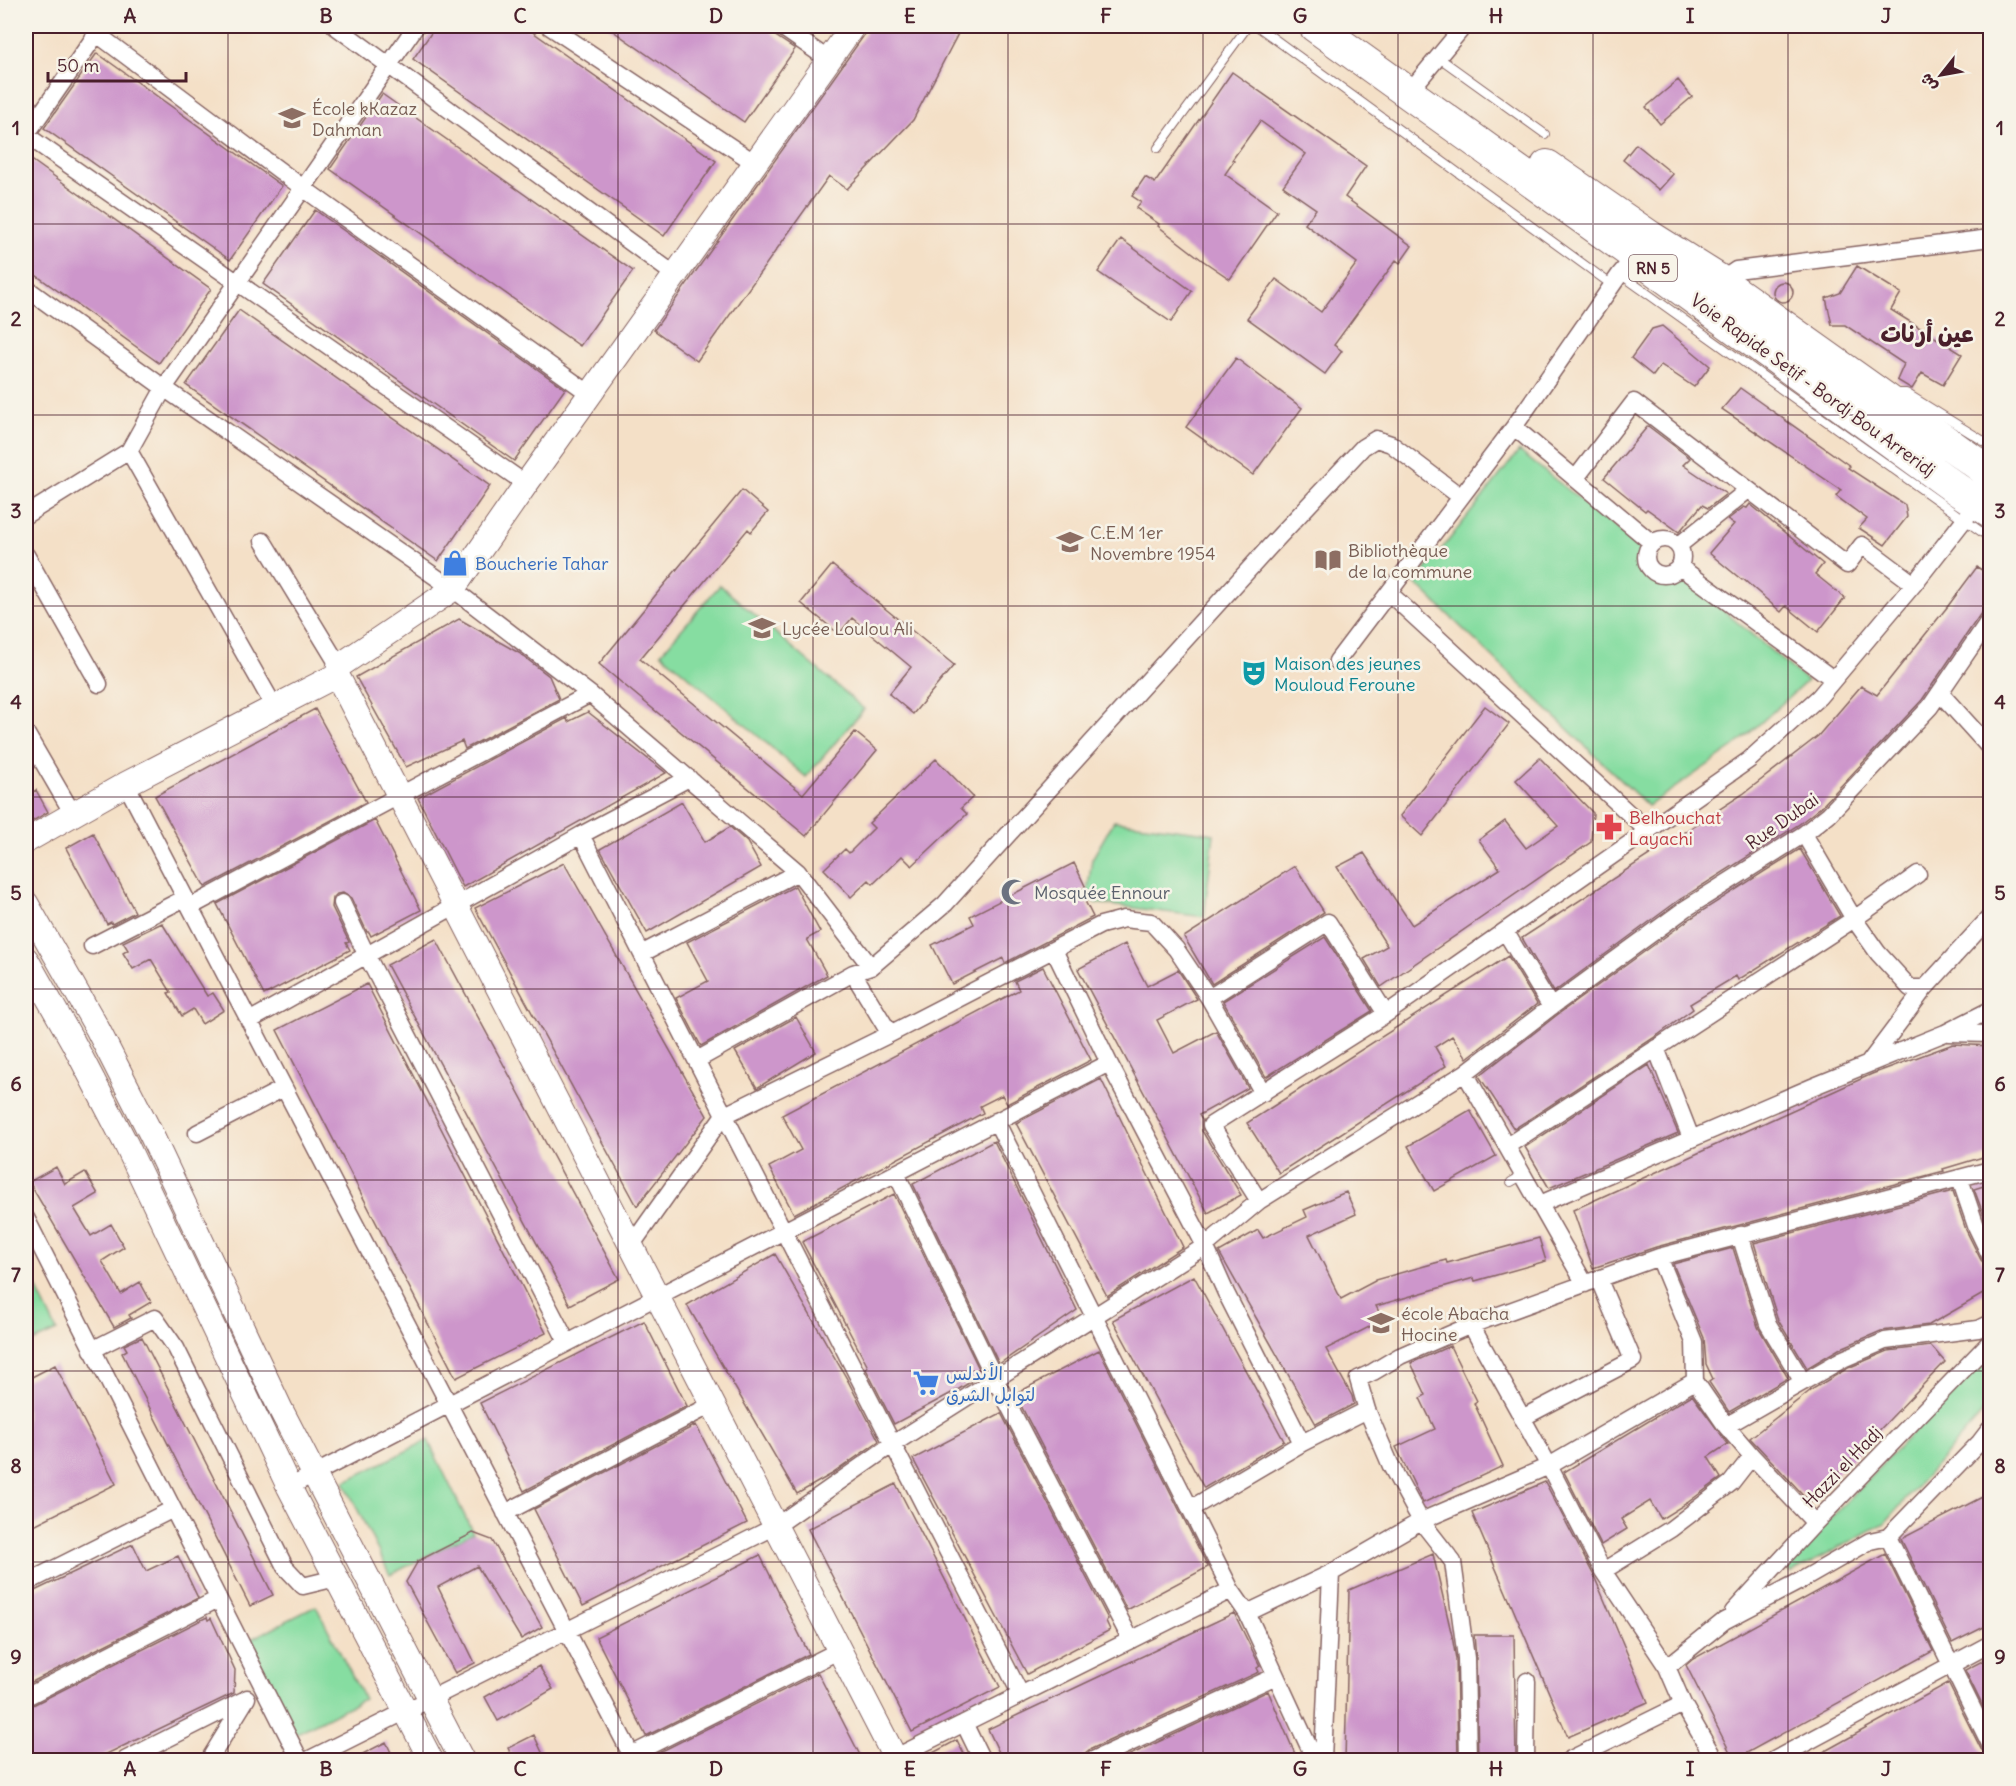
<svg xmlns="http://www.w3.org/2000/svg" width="2016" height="1786" viewBox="0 0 2016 1786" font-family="Delius,'Playpen Sans Arabic',sans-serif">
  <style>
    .green { fill: #86dda1; stroke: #687e66; stroke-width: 1.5 }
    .building { fill: #cd96cb }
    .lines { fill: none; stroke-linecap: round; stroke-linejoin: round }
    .lane-casing { stroke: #866362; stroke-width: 10 }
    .street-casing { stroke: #866362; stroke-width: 19 }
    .secondary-casing { stroke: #866362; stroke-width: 26 }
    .highway-casing { stroke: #866362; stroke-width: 34 }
    .lane { stroke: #fff; stroke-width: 8 }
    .street { stroke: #fff; stroke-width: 16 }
    .secondary { stroke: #fff; stroke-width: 24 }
    .highway { stroke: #fff; stroke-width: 32 }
    .grid { fill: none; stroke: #4a1f2b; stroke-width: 1.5; stroke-opacity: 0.55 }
    .labels { text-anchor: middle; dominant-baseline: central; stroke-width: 5; stroke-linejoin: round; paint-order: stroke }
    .shield { fill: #f7f3e8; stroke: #7e5f64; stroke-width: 1.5 }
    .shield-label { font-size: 16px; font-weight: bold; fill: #4a1f2b }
    .education-label { font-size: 18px; fill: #785e54; stroke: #f7f3e8; text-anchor: start }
    .street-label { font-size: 18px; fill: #4a1f2b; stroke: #f7f3e8 }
    .shop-label { font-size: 18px; fill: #366cbe; stroke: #f7f3e8; text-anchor: start }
    .culture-label { font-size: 18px; fill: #0d838f; stroke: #f7f3e8; text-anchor: start }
    .health-label { font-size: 18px; fill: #be3a42; stroke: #f7f3e8; text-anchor: start }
    .worship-label { font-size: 18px; fill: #5b616d; stroke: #f7f3e8; text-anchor: start }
    .district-label { font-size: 24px; font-weight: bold; fill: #4a1f2b; stroke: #f7f3e8 }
    .neatline { fill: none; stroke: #4a1f2b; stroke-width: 2 }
    .grid-label { font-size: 20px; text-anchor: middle; font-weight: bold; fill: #4a1f2b }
  </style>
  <rect width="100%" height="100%" fill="#f7f3e8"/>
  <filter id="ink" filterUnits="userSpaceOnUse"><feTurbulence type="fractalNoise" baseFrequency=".0167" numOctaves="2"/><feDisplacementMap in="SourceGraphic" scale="12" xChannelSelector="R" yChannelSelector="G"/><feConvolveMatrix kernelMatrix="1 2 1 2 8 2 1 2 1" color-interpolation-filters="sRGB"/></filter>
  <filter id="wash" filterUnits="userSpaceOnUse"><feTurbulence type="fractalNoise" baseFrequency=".008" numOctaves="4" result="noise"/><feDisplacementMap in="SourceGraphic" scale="24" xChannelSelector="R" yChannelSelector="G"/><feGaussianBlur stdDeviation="1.35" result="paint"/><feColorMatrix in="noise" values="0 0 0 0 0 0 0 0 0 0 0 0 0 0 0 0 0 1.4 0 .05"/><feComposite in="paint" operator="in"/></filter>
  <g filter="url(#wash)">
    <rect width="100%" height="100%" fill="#f4e0c7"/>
    <!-- green -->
    <path class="green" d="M1519,451L1632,540L1640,548V565L1647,576L1668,581L1686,579L1807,681L1734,747L1648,806L1415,583Z
      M720,585L864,709L806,777L661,653Z
      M1114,821L1214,834L1204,917L1095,903L1087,894L1092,859Z
      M26,1267L57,1331L26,1345Z
      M1990,1354V1404L1885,1523L1792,1573L1786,1568L1793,1558L1944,1399Z
      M428,1440L473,1533L390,1575L344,1482Z
      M316,1606L364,1699L295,1734L247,1641Z"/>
    <g id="blocks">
      <!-- building -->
      <path class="building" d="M436,26H524L716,161L664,236L413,59Z
        M606,26H765L774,35L795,49L744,122Z
        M867,26H962L913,120L847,189L829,176L697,361L654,330L865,34Z
        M97,53L282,186L230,260L44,128Z
        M1232,72L1366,166L1345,197L1412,246L1400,263L1396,260L1334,345L1342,351L1325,374L1247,318L1276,279L1321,312L1357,263L1305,224L1316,209L1283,186L1306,154L1260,121L1232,160L1234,161L1225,174L1277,211L1230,279L1202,260L1158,226L1159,224L1136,208L1141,202L1132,196L1145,177L1155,183Z
        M1678,80L1692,97L1660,124L1646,107Z
        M382,94L633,271L580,346L330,169Z
        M1636,144L1673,174L1659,190L1623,160Z
        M26,156L211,289L159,363L26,268Z
        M315,210L565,389L514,461L263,284Z
        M1121,239L1192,291L1171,322L1098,272Z
        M1857,266L1901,293L1891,310L1962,354L1943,385L1922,373L1912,389L1897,380L1904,364L1845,325H1832L1826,298L1840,293Z
        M1773 292a10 10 0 1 1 20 0a10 10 0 1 1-20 0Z
        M239,310L490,486L438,561L186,385Z
        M1662,326L1710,366L1694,387L1661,365L1653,376L1631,358L1652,329Z
        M1236,358L1302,408L1253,475L1186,427Z
        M1740,388L1850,466L1848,468L1905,505L1907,517L1885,545L1859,528L1867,519L1836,496L1841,490L1722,409Z
        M1648,426L1690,458L1683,465L1726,494L1708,508L1702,505L1679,532L1647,509L1645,511L1604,478Z
        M742,490L768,512L751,532L748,529L640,659L803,794L855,732L877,750L806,836L599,664Z
        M1750,504L1823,564L1815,574L1845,598L1818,632L1786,606L1781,612L1743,579L1742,580L1709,553L1734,524L1727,520L1744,507L1747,508Z
        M832,565L954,665L913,714L889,694L911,667L852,618L839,634L801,603Z
        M1977,567L1990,575V609L1981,613L1922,700L1822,806L1798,825L1679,900L1554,992L1522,938L1743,794L1818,736L1861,686L1877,695L1948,606Z
        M459,619L519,653L549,676L559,699L465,749L462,741L406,767L356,677Z
        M1485,706L1509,724L1422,836L1400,816Z
        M315,709L366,802L205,887L155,796Z
        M588,712L666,773L463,887L418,798L567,718L568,722Z
        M1540,758L1593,813L1591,842L1381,987L1364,959L1387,946L1337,867L1364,853L1412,925L1500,869L1479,840L1505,821L1526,848L1558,826L1516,780Z
        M936,759L973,797L961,808L967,814L912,866L902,856L873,884L869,880L851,897L824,869L845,849L849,853L874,828L869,823Z
        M36,790L48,812L26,825V796Z
        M682,802L705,842L730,827L747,842L761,867L647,933L600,849Z
        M375,820L421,910L371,936L369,932H367L351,898L343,893L337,894L333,898L332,907L349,942L346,943L350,950L264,995L217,904Z
        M93,833L135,912L112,924L111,922L107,924L66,848Z
        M1800,849L1840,916L1738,980L1736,976L1690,1004L1693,1009L1658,1035L1514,1129L1479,1076L1557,1015L1691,918Z
        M564,863L707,1116L637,1206L475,908Z
        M1074,863L1086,888L1080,891L1093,917L1005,963L1003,958L952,984L932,945L974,924L970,916Z
        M1295,866L1324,912L1212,984L1184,937Z
        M795,886L820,932L807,939L827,975L701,1046L676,998L708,981L687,942Z
        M162,923L207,996L213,993L224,1010L202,1024L193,1009L182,1016L168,993L171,992L151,959L133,969L123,953L128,950L123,942Z
        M1325,937L1372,1011L1266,1077L1223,1001Z
        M436,939L619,1279L570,1305L387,965Z
        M1125,944L1147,986L1178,970L1197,999L1157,1020L1174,1053L1216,1031L1248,1088L1199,1115L1202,1120V1131L1241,1195L1208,1213L1078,969Z
        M1508,956L1537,1004L1467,1058L1452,1036L1435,1047L1446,1066L1279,1173L1247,1123Z
        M1043,967L1091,1060L1007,1104L1002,1095L980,1106L983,1113L794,1214L769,1167L801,1150L782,1115L1019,990L1015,981Z
        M367,984L546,1333L456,1378L277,1030Z
        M796,1017L816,1052L757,1088L735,1051Z
        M1953,1044L1990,1046V1155L1943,1169L1944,1171L1656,1247L1593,1268L1573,1210L1872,1074Z
        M1649,1065L1678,1133L1549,1188L1525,1147Z
        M1101,1079L1183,1247L1107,1296L1016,1123Z
        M1470,1110L1496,1156L1434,1191L1408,1146Z
        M994,1141L1077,1310L999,1364L913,1184Z
        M56,1167L65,1184L85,1172L98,1194L74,1208L91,1236L111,1224L124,1247L102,1261L121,1294L140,1282L151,1302L129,1315L131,1318L114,1327L29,1182Z
        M1990,1184V1232L1974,1189Z
        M1953,1191L1966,1230L1981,1260L1985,1264L1990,1265V1290L1929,1325L1881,1331L1839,1349L1807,1368L1778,1320L1754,1243Z
        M1346,1192L1356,1214L1309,1235L1341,1299L1375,1281V1280L1446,1260L1447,1263L1539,1238L1546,1261L1475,1281L1474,1278L1376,1306L1383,1320L1326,1349L1352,1396L1354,1404L1316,1424L1219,1252L1258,1230L1263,1238L1307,1217L1304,1210Z
        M894,1194L982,1375L959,1389L894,1424L866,1369L868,1367L802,1242Z
        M1733,1248L1758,1327L1788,1378L1729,1412L1709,1382L1713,1379L1706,1364L1704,1338L1673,1264Z
        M775,1254L847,1379L879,1441L832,1474L797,1494L687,1305Z
        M1194,1276L1284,1441L1204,1488L1113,1320Z
        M644,1321L687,1406L524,1491L480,1403Z
        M142,1337L273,1595L250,1606L122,1353L127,1350L124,1345Z
        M1450,1346L1477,1401L1474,1403L1503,1466L1423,1503L1396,1447L1435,1429L1420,1398L1426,1395L1411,1363Z
        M1931,1346L1945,1362L1810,1502L1750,1438L1811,1390L1848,1368L1888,1351Z
        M1099,1350L1208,1567L1127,1610L1015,1394Z
        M55,1365L116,1484L30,1527L26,1518V1380Z
        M1692,1395L1728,1444L1708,1457L1721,1478L1687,1503L1661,1519L1650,1501L1621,1519L1627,1529L1601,1545L1564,1472Z
        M1001,1413L1108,1619L1106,1621L1110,1630L1027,1674L913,1459Z
        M696,1425L747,1523L583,1606L534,1509Z
        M1545,1482L1594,1576L1648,1702L1568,1737L1472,1513Z
        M896,1484L1000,1687L912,1732L808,1529Z
        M1990,1493V1624L1952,1643L1901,1539Z
        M473,1533L492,1540L542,1627L521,1639L477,1566L438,1587L475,1663L455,1673L406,1582L418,1561Z
        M133,1544L146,1571L178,1556L198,1598L26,1685V1595Z
        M1433,1554L1452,1636L1456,1659L1458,1761H1345L1349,1590Z
        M1885,1554L1933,1651L1734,1760L1686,1665L1693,1659Z
        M760,1555L809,1654L646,1736L596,1637Z
        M1234,1613L1260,1666L1257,1668L1259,1672L1089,1750L1084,1754L1083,1761H1003L988,1729Z
        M207,1617L208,1620L211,1618L235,1670L234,1693L92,1761H26V1707L31,1706Z
        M1474,1635H1514L1516,1761H1478L1476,1658Z
        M1990,1657V1721L1965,1670Z
        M539,1666L553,1689L498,1721L485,1697Z
        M818,1673L863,1761H659L656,1754Z
        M1948,1683L1981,1749L1985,1753L1990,1754V1761H1807Z
        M1268,1691L1298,1761H1117Z
        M534,1735L546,1761H514L508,1748Z
        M957,1740L967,1761H918Z
        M386,1742L395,1761H349Z"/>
    </g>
  </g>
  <g filter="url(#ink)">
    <use href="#blocks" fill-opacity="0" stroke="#866362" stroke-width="1.5"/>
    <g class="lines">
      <!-- lane casing -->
      <g class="lane-casing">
        <path id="lane" d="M1257,26L1612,285
          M1438,57L1545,134
          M1158,148L1248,26
          M1620,274L1990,538
          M1895,393H1906L1990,445
          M1511,1182L1523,1175"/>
      </g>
      <!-- street casing -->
      <g class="street-casing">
        <path id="street" d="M335,26L675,275
          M549,26L755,163
          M780,26L829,60
          M97,34L303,188L590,394
          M1409,92L1464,26
          M26,135L526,484
          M26,135L102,26
          M1720,281L1736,270L1990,238
          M26,288L164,388L453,589L590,694L798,872L871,967
          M1514,427L1652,543
          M129,451L275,708
          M1576,478L1634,402L1847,565L1862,545L1914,584
          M26,515L129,451L164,388L416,26
          M1646 557a18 18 0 1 1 36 0a18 18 0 1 1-36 0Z
          M263,541L339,666
          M1678,546L1748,490
          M26,555L99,684
          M1680,567L1833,679
          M1389,593L1648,831
          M1337,661L1514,427L1620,274L1639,251
          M1940,693L1990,748
          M26,733L73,814
          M126,784L634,1760
          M1804,834L1854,919L1878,953L1910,988H1925
          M581,835L1021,1695
          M342,903L367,956L567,1342
          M190,907L590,694
          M1505,931L1551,1007
          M92,946L185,898
          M1054,950L1109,1063L1205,1246L1226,1293L1302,1443
          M643,953L798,872
          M1209,998L1328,922L1386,1014
          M249,1021L581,835L689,778
          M1949,1033L1990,1034
          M890,1034L853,973L871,967L945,904L1272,544L1363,447L1376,439L1391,444L1461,497
          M1656,1048L1691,1138
          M697,1060L853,973
          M1868,1064L1925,988L1990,917
          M1465,1073L1585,1284
          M996,1121L1231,1590L1247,1613L1315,1760
          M197,1133L284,1088
          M1507,1146L1854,919L1918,874
          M896,1173L995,1379L1131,1640
          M1960,1179L1976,1226L1990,1255
          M1259,1201L1211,1125L1386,1014L1749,760L1819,697L1914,584L1978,502
          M1540,1204L1812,1087L1945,1033L1990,1010
          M26,1218L300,1760
          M1740,1235L1768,1324L1803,1382
          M631,1246L723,1116L890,1034L1101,925L1124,919L1151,922L1176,949L1209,998L1263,1093
          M1659,1257L1694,1342L1695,1381L1726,1426
          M1471,1325L1549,1466L1603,1571L1667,1667L1683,1704L1715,1760
          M92,1350L155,1318L176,1348L285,1567L303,1586L336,1578
          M1522,1418L1633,1360L1599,1280
          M1752,1456L1815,1523
          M289,1487L1109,1063
          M1190,1509L1302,1443L1367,1410
          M505,1513L713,1404
          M1888,1537L1990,1744
          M1603,1571L1671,1529L1731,1483L1752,1456L1726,1426L1843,1359L1885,1341L1978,1329L1990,1323
          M26,1583L173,1509
          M1733,1612L1815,1523L1990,1342
          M1247,1613L1331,1573L1421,1521L1549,1466L1695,1381
          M1667,1667L1724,1621L1802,1580L1870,1541L1888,1537L1980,1442L1990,1429
          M26,1697L218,1599
          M964,1723L982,1760
          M631,1755L840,1650
          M125,1760L246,1699
          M209,1760L247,1698
          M308,1760L776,1526L893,1444L1205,1246L1259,1201L1465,1073L1551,1007L1685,909L1804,834L1829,814L1930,707L1990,619
          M890,1760L1231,1590
          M1093,1760L1276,1676
          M1323,1760L1331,1573
          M1468,1760L1466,1658L1453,1562L1421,1521L1391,1466L1367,1410L1358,1379L1373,1372L1400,1356L1471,1325L1659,1257L1990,1170
          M1526,1760L1527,1681
          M1569,1760L1683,1704
          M1774,1760L1990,1644"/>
      </g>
      <!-- secondary casing -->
      <g class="secondary-casing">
        <path id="secondary" d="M337,675L896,1760
          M26,841L126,784L337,675L339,666L453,589L526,484L853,26
          M26,903L97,1028L151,1134L281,1410L462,1760
          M26,959L73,1042L126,1144L289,1487L431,1760"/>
      </g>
      <!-- highway casing -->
      <g class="highway-casing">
        <path id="highway" d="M1315,26L1636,256L1958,490L1990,511
          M1547,166L1650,237L1720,281L1990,473"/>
      </g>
      <!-- lane -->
      <use href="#lane" class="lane"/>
      <!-- street -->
      <use href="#street" class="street"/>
      <!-- secondary -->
      <use href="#secondary" class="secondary"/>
      <!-- highway -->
      <use href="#highway" class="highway"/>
    </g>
  </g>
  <!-- grid -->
  <path class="grid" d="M228,26V1760M423,26V1760M618,26V1760M813,26V1760M1008,26V1760M1203,26V1760M1398,26V1760M1593,26V1760M1788,26V1760M26,224H1990M26,415H1990M26,606H1990M26,797H1990M26,989H1990M26,1180H1990M26,1371H1990M26,1562H1990"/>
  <!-- icons -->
  <defs>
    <g id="school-bare" transform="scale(2.07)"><path d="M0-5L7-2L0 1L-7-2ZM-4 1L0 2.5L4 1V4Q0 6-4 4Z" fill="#8d6e63" stroke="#f7f3e8" stroke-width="2.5" paint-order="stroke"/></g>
    <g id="library-bare" transform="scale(2.07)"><path d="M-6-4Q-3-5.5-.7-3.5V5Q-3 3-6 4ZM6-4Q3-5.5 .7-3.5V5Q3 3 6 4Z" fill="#8d6e63" stroke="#f7f3e8" stroke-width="2.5" paint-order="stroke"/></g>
    <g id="shop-bare" transform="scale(2.07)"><path d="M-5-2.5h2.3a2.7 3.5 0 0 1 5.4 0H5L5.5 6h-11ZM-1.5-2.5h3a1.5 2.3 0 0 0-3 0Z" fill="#3f7fe0" stroke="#f7f3e8" stroke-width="2.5" paint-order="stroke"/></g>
    <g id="theatre-bare" transform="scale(2.07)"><path d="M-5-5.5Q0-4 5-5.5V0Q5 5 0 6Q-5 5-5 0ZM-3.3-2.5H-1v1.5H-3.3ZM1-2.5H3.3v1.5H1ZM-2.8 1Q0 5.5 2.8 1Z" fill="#0f9aa8" stroke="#f7f3e8" stroke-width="2.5" paint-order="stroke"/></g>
    <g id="pharmacy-bare" transform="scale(2.07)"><path d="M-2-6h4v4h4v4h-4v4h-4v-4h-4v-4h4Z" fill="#e0444e" stroke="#f7f3e8" stroke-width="2.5" paint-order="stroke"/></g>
    <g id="mosque-bare" transform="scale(2.07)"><path d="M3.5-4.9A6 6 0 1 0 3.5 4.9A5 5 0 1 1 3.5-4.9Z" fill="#6b7280" stroke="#f7f3e8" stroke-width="2.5" paint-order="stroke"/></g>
    <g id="supermarket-bare" transform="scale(2.07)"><path d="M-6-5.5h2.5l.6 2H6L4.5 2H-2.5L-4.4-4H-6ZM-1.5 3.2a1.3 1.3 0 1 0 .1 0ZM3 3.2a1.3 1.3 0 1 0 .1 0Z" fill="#3f7fe0" stroke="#f7f3e8" stroke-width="2.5" paint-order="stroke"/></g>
  </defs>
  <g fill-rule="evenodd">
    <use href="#school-bare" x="292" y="118"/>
    <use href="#school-bare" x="1070" y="542"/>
    <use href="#library-bare" x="1328" y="560"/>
    <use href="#shop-bare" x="455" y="563"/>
    <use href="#school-bare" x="762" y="628"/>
    <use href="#theatre-bare" x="1254" y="673"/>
    <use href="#pharmacy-bare" x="1609" y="827"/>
    <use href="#mosque-bare" x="1014" y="892"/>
    <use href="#school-bare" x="1381" y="1323"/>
    <use href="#supermarket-bare" x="926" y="1383"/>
  </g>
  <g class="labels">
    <!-- shield labels -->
    <rect class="shield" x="1629" y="255" width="48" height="26" rx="4.5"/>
    <g class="shield-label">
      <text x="1653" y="268">RN 5</text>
    </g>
    <!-- education labels -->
    <g class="education-label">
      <text x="312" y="108">École kKazaz<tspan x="312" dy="21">Dahman</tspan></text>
      <text x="1090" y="532">C.E.M 1er<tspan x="1090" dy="21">Novembre 1954</tspan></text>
      <text x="1348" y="550">Bibliothèque<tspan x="1348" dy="21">de la commune</tspan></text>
      <text x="782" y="628">Lycée Loulou Ali</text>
      <text x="1401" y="1313">école Abacha<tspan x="1401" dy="21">Hocine</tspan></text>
    </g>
    <!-- street labels -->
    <g class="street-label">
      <text transform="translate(1813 385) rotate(36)">Voie Rapide Setif - Bordj Bou Arreridj</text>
      <text transform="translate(1782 821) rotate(-35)">Rue Dubai</text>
      <text transform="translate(1842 1467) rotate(-46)">Hazzi el Hadj</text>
    </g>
    <!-- shop labels -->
    <g class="shop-label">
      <text x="475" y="563">Boucherie Tahar</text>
      <text x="946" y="1373">الأندلس<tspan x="946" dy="21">لتوابل الشرق</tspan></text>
    </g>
    <!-- culture labels -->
    <g class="culture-label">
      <text x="1274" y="663">Maison des jeunes<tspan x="1274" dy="21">Mouloud Feroune</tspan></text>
    </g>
    <!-- health labels -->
    <g class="health-label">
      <text x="1629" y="817">Belhouchat<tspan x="1629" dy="21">Layachi</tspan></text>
    </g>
    <!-- worship labels -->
    <g class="worship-label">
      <text x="1034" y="892">Mosquée Ennour</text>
    </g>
    <!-- district labels -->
    <g class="district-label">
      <text x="1927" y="333">عين أرنات</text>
    </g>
  </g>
  <!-- margin -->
  <rect width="2016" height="1786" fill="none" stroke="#f7f3e8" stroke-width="66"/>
  <!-- north arrow -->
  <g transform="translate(1941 75) rotate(239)" stroke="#f7f3e8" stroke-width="4.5" paint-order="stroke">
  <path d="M0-4.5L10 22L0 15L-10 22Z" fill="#4a1f2b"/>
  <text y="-9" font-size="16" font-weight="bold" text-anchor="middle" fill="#4a1f2b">ش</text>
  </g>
  <!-- scale -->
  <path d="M48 72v9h138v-9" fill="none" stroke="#4a1f2b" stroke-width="3"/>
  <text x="57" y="72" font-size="18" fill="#4a1f2b" stroke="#f7f3e8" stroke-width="4.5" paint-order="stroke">50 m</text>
  <rect x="33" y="33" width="1950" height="1720" class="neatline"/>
  <g class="grid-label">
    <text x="130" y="23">A</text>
    <text x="326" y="23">B</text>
    <text x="520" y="23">C</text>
    <text x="716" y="23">D</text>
    <text x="910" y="23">E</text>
    <text x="1106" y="23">F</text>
    <text x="1300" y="23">G</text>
    <text x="1496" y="23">H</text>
    <text x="1690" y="23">I</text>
    <text x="1886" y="23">J</text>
    <text x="16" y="135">1</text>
    <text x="2000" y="135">1</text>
    <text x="16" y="326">2</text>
    <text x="2000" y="326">2</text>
    <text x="16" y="518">3</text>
    <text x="2000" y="518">3</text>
    <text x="16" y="709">4</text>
    <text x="2000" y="709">4</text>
    <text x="16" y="900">5</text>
    <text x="2000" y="900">5</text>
    <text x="16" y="1091">6</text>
    <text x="2000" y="1091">6</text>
    <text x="16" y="1282">7</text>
    <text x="2000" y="1282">7</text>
    <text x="16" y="1473">8</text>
    <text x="2000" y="1473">8</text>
    <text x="16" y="1664">9</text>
    <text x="2000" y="1664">9</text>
    <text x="130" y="1776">A</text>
    <text x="326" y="1776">B</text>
    <text x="520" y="1776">C</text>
    <text x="716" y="1776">D</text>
    <text x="910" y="1776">E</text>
    <text x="1106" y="1776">F</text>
    <text x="1300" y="1776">G</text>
    <text x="1496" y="1776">H</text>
    <text x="1690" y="1776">I</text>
    <text x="1886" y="1776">J</text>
  </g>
</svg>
